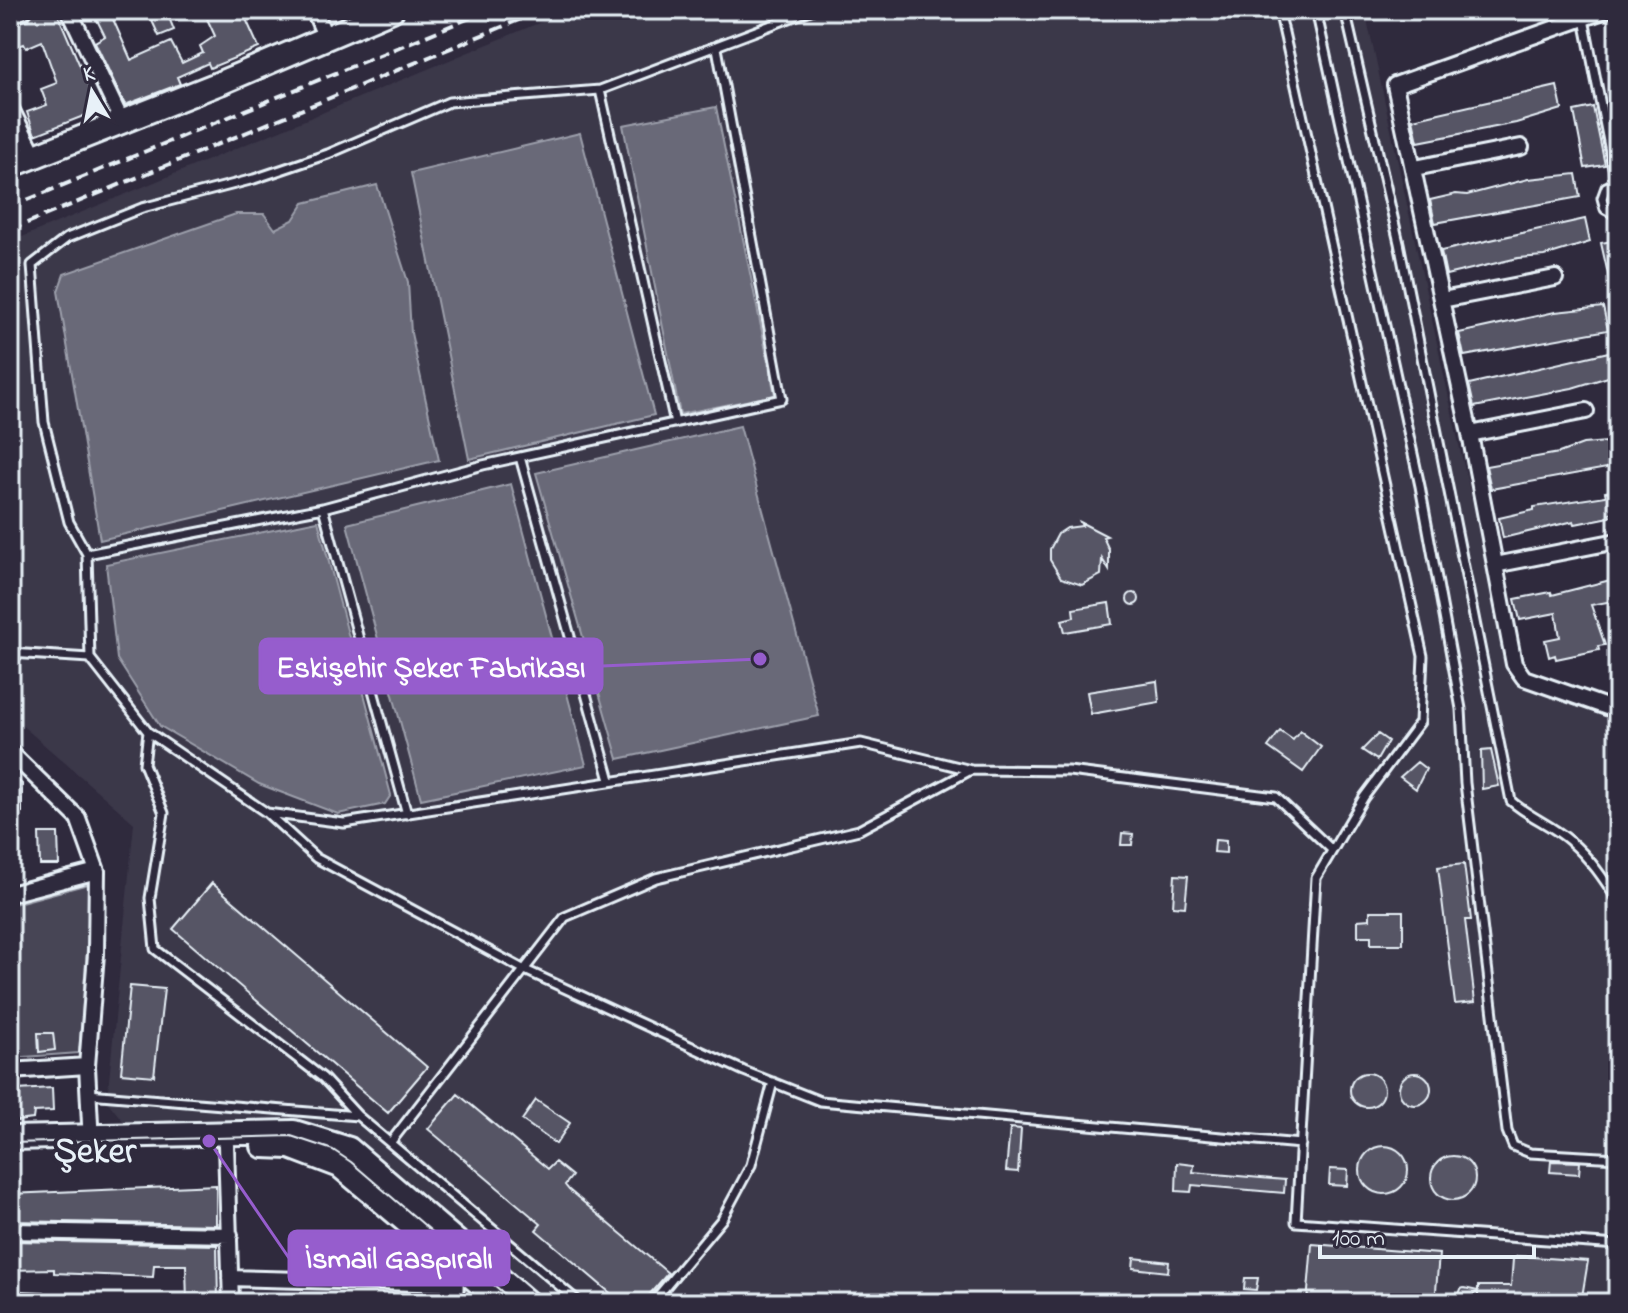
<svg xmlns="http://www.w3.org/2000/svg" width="1628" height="1313" viewBox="0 0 1628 1313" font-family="'Indie Flower',sans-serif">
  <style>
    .built { fill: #3b3749 }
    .green { fill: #464455; stroke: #979aa6; stroke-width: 2 }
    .water { fill: #696978; stroke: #9c9fab; stroke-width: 2 }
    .building { fill: #575565; stroke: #e8f1f8; stroke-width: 2 }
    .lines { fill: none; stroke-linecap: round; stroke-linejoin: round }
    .service-casing { stroke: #e8f1f8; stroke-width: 13 }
    .minor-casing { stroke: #e8f1f8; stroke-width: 20 }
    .secondary-casing { stroke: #e8f1f8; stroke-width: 28 }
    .service { stroke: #2f2a3d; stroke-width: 7 }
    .minor { stroke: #2f2a3d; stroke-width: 14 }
    .secondary { stroke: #2f2a3d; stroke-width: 22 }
    .tram { stroke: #e8f1f8; stroke-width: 2 }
    .rail { stroke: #e8f1f8; stroke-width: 4; stroke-dasharray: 12 6; stroke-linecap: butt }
    .labels { text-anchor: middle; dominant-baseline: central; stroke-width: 8; stroke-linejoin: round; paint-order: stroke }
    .district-label { font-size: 36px; font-weight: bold; fill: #e8f1f8; stroke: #2f2a3d }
    .leader { fill: none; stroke: #965dcd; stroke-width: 3 }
    .callout-dot { fill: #965dcd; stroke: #2f2a3d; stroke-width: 3 }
    .callout { fill: #965dcd; stroke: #965dcd; stroke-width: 3 }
    .callout-label { font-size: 30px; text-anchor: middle; font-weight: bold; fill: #fff }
  </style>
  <rect width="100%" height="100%" fill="#2f2a3d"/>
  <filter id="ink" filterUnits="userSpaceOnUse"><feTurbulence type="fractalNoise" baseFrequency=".0125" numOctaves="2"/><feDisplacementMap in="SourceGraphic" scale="16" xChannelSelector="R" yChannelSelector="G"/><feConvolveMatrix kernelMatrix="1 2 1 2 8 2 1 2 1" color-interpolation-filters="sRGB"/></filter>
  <g filter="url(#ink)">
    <!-- built -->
    <path class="built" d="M570,10H1365L1461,454L1516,679L1618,714V1303H541L350,1141L331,1132L309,1127L130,1130L107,1101L134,823L10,715V242Z"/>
    <!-- green -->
    <path class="green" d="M92,883L79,1053L10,1058V905Z"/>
    <!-- water -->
    <path class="water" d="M716,107L775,395L680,414L623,125Z
      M580,133L654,415L469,459L411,173Z
      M377,185L408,282L411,333L439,460L100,540L58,291L64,274L236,214H264L275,229L293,220L304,203Z
      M740,426L819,716L618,759L536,473Z
      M511,484L586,765L421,799L347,524Z
      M318,521L391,795L385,804L338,814L259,784L160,726L117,659L106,564Z"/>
    <!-- building -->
    <path class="building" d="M36,10H56L99,110L35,135L27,112L47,105L41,89L57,83L42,41L26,48L24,44L10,49V26L29,19Z
      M92,10H109L131,60L171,42L182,63L203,53L200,46L215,36L203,10H242L259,48L210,68L208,63L177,77L180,84L125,105L95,42L105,36Z
      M147,10H193V11L170,20L174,30L159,36Z
      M1557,86L1562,109L1516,123L1418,142L1413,119Z
      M1593,107L1605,165L1585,168L1574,111Z
      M1576,174L1580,197L1435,223L1430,200L1456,194L1467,195L1528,179Z
      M1585,219L1590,242L1544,256L1518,258L1446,275L1441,251Z
      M1618,240V295L1613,296L1601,243Z
      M1603,307L1608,330L1464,356L1459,333L1555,312Z
      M1613,351L1618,374L1572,388L1474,407L1469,384Z
      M1618,441V466L1491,489L1486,466L1559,453L1583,444Z
      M1618,490V512L1609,513L1610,517L1575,524L1574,521L1503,538L1499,518L1534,510V507L1606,496L1605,492Z
      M1080,522L1107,536L1103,537L1109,550V570L1102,559L1101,575L1082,585L1061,578L1050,560V549L1058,534L1067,528L1082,526Z
      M1618,578V600L1591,605L1605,645L1598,646L1599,650L1556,659L1555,655L1549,657L1545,640L1560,637L1556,613L1520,620L1515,599L1551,592L1552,595Z
      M1127 599a6 6 0 1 1 12 0a6 6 0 1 1-12 0Z
      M1109,603L1112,624L1065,632L1062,620L1074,617L1073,609Z
      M1157,681L1159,702L1091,714L1087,692Z
      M1280,731L1293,740L1300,731L1321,747L1303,772L1268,747Z
      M1378,734L1388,741L1377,760L1362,750Z
      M1491,750L1499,786L1482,789L1481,751Z
      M1417,762L1426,769L1416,789L1400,777Z
      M10,774L22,784V812H10Z
      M39,833H58L59,865H40Z
      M1122,833L1133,834L1132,845H1121Z
      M1215,840L1226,841V853L1214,852Z
      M1464,864L1471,920H1465L1475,1002L1455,1004L1438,867Z
      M1175,875L1188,876L1185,907L1173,906Z
      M212,883L427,1067L388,1113L173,929Z
      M1370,911H1403V944H1371V936H1358V920L1370,919Z
      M130,986L164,989L154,1076L121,1073Z
      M38,1033H53L55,1050L39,1052Z
      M1399 1089a16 16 0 1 1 32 0a16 16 0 1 1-32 0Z
      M1350 1090a17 17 0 1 1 34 0a17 17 0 1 1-34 0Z
      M52,1088L53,1111L34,1112L33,1119L16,1121L17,1090Z
      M458,1094L548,1169L555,1162L572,1176L565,1185L569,1190L668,1273L642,1303H622L536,1230L541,1224L428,1129Z
      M536,1100L570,1123L556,1144L522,1120Z
      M1010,1128L1021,1129L1018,1172L1006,1171Z
      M1360 1170a24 24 0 1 1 48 0a24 24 0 1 1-48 0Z
      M1431 1178a22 22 0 1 1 44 0a22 22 0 1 1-44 0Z
      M1551,1161L1580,1162L1579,1174L1550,1172Z
      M1177,1163L1194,1165L1193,1172L1285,1180L1284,1193L1192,1185L1191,1192L1176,1191Z
      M1330,1169L1348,1170L1347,1186L1329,1185Z
      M216,1185V1225L10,1221V1194Z
      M10,1241L217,1245L218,1303H187L186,1265H154L153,1277L54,1273V1269L10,1270Z
      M1312,1244L1439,1254L1435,1303H1307Z
      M1518,1256L1588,1261L1581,1303L1482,1300L1478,1296V1286H1511L1513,1259Z
      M1134,1258L1169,1262L1168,1272L1133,1268Z
      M1245,1278H1258L1256,1290L1244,1289Z
      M1461,1289L1464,1288L1478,1291L1465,1301L1458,1297Z
      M17,1291L44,1292L45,1303H17Z"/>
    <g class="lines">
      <!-- service casing -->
      <g class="service-casing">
        <path id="service" d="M1279,10L1423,656L1420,722L1364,797L1316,878L1296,1222L1618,1245
          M1316,10L1420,486L1461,709L1465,783L1507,1131L1513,1146L1530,1153L1618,1158
          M1345,10L1399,243L1511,801C1529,817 1552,825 1570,841C1590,858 1604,879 1618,901
          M1584,19L1616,182
          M600,90L449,102L328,154L254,179L142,208L67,238L32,265L44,422L69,522L87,554L90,658L148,732L267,813L344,823L861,743L971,770L1069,771L1276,797L1332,850
          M1618,182L1606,187L1602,198L1605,209L1618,216
          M675,423L600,90L811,10
          M520,457L610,780
          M323,508L407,814
          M87,554L323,508L483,465L782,399L717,48
          M10,653L90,658
          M148,732L144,764L164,813L150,898L155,949L323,1078L358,1116
          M268,814L316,858L523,969L744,1071L820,1101L1301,1144
          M88,1094L358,1116L580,1303
          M390,1143L565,917L656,878L859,830L971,770
          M652,1303L722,1219L751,1165L773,1082"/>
      </g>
      <!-- minor casing -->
      <g class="minor-casing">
        <path id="minor" d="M69,10L122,122
          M314,10L325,36
          M1606,10L1395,85L1470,434L1514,664L1524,678L1618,711
          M10,16L24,10
          M10,107L35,156
          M1415,168L1521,147
          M1442,300L1555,278
          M1470,434L1586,411
          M1495,565L1612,542
          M10,752L78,818L97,871L96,954L87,1066L91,1143
          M10,894L97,871
          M10,1071L87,1066
          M226,1145L231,1303
          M10,1231L230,1235
          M230,1278L455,1284
          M455,1303L456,1275"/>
      </g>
      <!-- secondary casing -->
      <g class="secondary-casing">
        <path id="secondary" d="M10,166L220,83L392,10
          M10,1138L294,1132L349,1149L528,1303
          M263,1146L290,1147L340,1166L503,1303"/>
      </g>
      <!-- service -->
      <use href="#service" class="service"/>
      <!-- minor -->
      <use href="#minor" class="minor"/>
      <!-- secondary -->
      <use href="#secondary" class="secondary"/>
      <!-- tram -->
      <path class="tram" d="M10,1143L291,1136L333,1150L351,1162L515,1303"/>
      <!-- rail -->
      <path class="rail" d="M10,207L489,10
        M10,230L543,10"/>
    </g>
  </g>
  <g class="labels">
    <!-- district labels -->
    <g class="district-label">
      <text x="95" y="1153">Şeker</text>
    </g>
  </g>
  <!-- callouts -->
  <path class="leader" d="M760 659L602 666M209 1141L289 1258"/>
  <g class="callout-dot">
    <circle cx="760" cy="659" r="8"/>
    <circle cx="209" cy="1141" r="8"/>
  </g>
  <g class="callout">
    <rect x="260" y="639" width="342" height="54" rx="8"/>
    <rect x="289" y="1231" width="220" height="54" rx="8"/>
  </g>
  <g class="callout-label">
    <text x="431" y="677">Eskişehir Şeker Fabrikası</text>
    <text x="399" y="1268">İsmail Gaspıralı</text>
  </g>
  <!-- margin -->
  <rect width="1628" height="1313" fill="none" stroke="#2f2a3d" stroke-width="40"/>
  <rect x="20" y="20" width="1588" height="1273" fill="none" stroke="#e8f1f8" stroke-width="3" filter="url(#ink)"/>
  <!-- north arrow -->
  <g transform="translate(92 92) rotate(350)" stroke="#2f2a3d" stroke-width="6" paint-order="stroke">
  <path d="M0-6L14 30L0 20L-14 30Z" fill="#e8f1f8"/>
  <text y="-12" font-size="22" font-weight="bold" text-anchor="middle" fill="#e8f1f8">K</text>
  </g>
  <!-- scale -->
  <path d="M1320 1245v12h214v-12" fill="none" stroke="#e8f1f8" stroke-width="4"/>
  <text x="1332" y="1245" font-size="24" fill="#e8f1f8" stroke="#2f2a3d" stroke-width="6" paint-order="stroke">100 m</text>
</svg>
